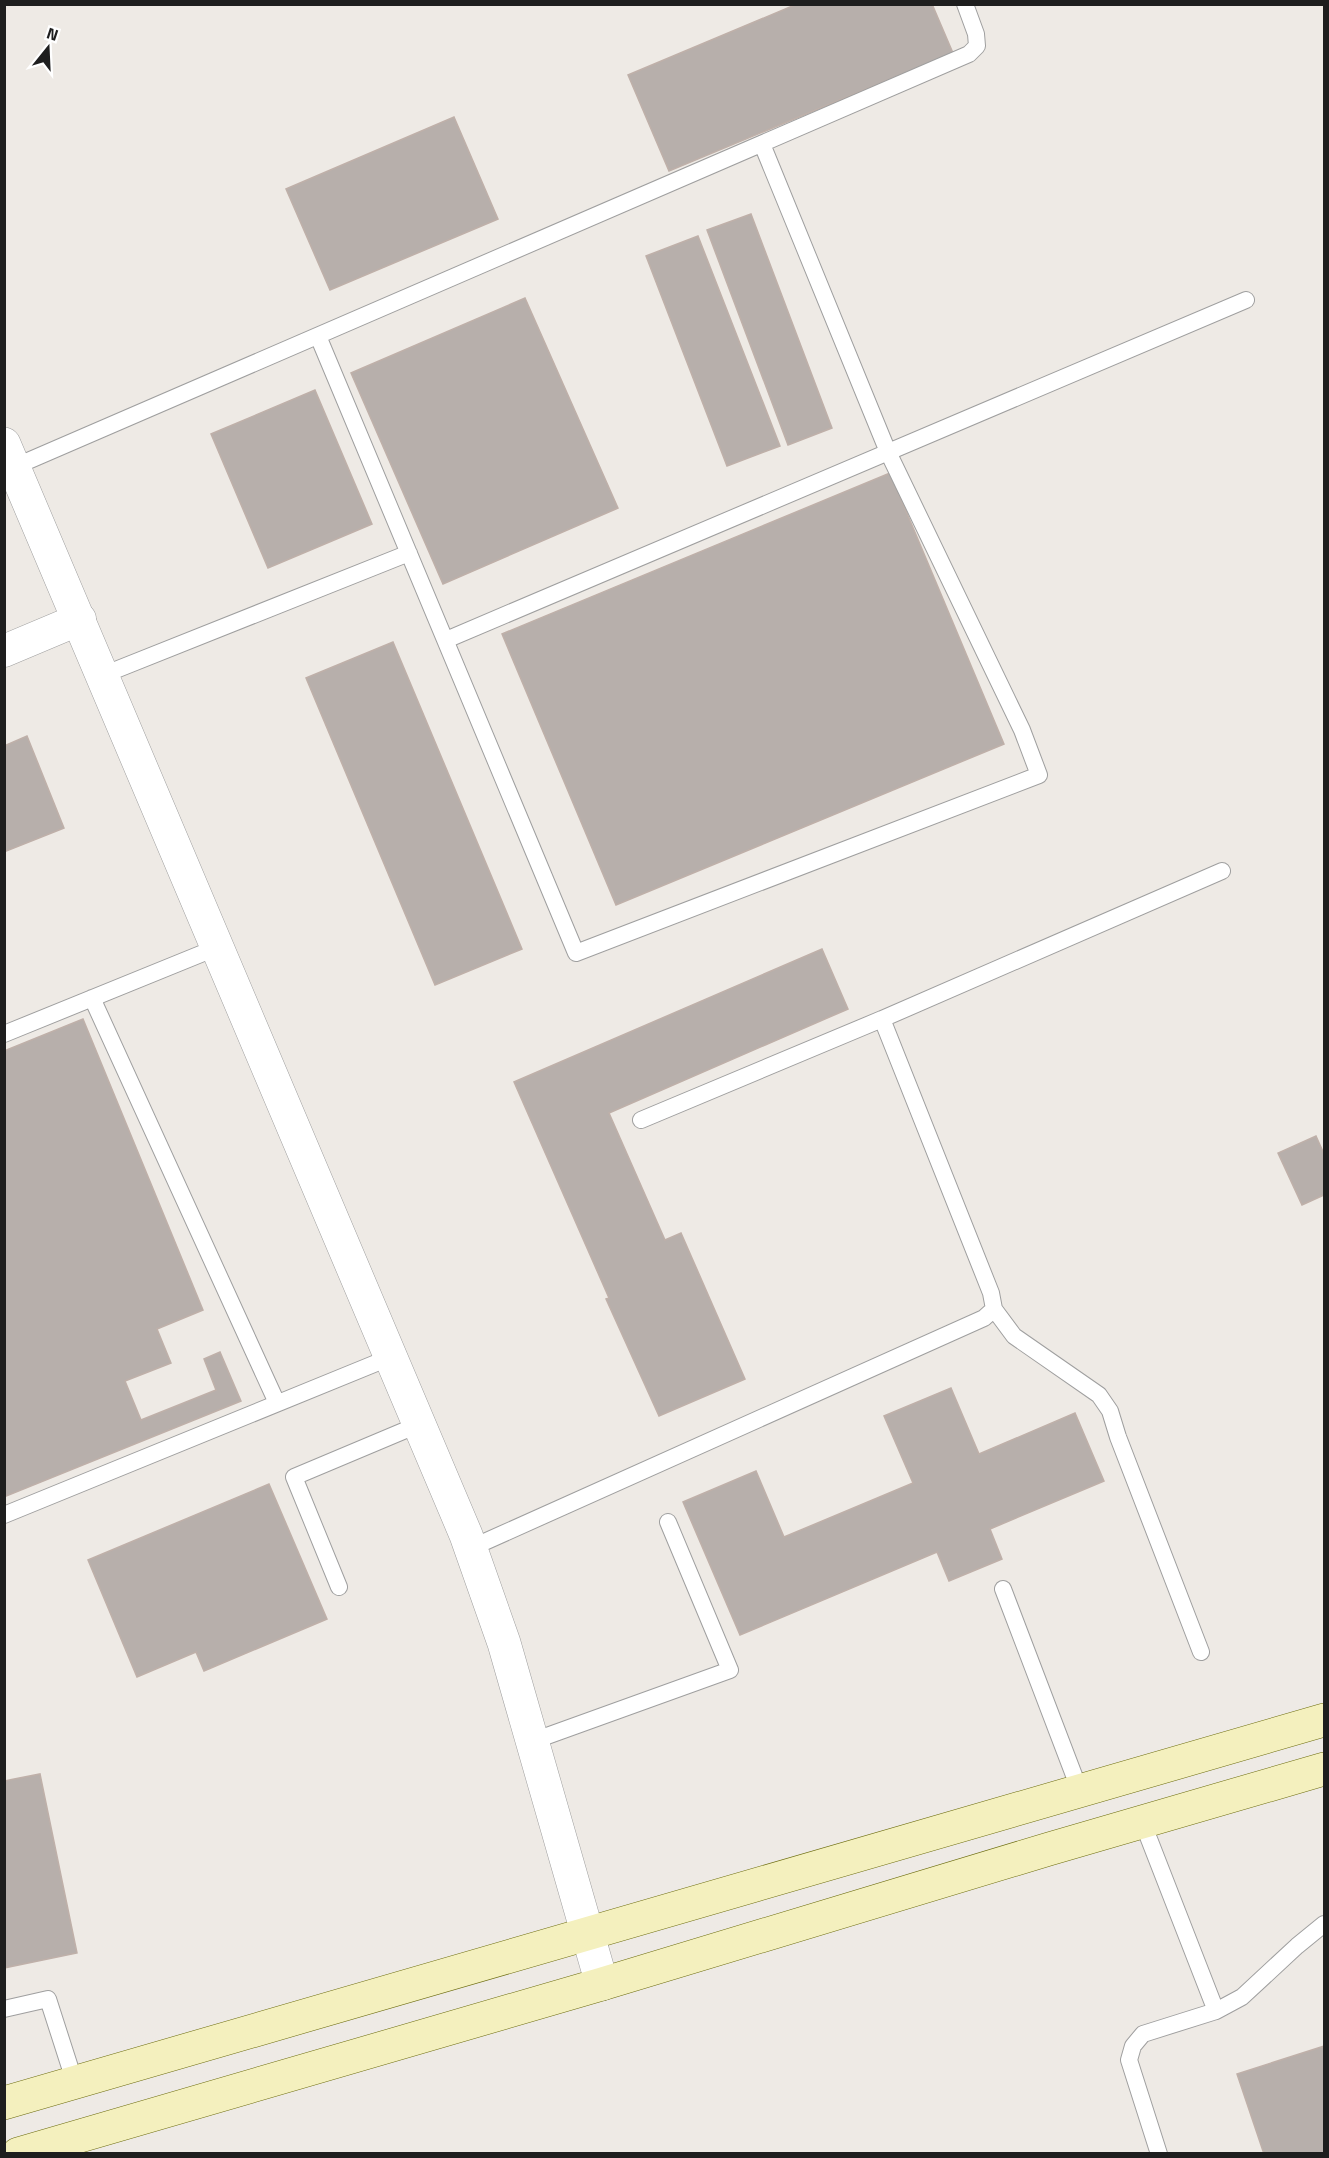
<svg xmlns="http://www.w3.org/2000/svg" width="1329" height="2158" viewBox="0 0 1329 2158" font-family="'Titillium Web',sans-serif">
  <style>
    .building { fill: #b7afab; stroke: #bfb0a9; stroke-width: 1.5 }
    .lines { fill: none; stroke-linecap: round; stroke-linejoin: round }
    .service-casing { stroke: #9f9f9f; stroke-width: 18 }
    .minor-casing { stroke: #9f9f9f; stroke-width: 33 }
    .tertiary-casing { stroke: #9f9f9f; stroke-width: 34 }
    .secondary-casing { stroke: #6c6c0f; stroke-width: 34 }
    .service { stroke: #fff; stroke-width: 16 }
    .minor { stroke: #fff; stroke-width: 32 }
    .tertiary { stroke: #fff; stroke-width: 33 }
    .secondary { stroke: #f4f0be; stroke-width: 33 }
  </style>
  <rect width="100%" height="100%" fill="#eeeae5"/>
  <!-- building -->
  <path class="building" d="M797,4H932L953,53L669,171L628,75Z
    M454,117L498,219L330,290L286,189Z
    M751,214L832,428L788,445L707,230Z
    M698,236L780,446L727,466L646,256Z
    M525,298L618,508L443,584L351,373Z
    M315,390L372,524L268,568L211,434Z
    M890,473L1004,744L616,905L502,634Z
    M393,642L522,949L435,985L306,678Z
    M27,736L64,828L4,852V746Z
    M822,949L848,1009L609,1113L665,1240L681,1233L745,1379L659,1416L606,1299L609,1298L514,1082Z
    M83,1019L203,1310L157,1329L171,1363L125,1381L141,1420L216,1390L204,1359L220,1352L241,1401L4,1497V1051Z
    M1316,1136L1324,1154V1195L1302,1205L1278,1153Z
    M951,1388L979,1454L1075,1413L1104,1481L990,1529L1002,1559L949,1581L937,1552L740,1635L683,1502L756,1471L784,1537L913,1483L884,1416Z
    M269,1484L327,1619L204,1671L196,1652L137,1677L88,1560Z
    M40,1774L77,1953L4,1968V1781Z
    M1324,2046V2154H1264L1237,2074Z"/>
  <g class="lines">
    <!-- service casing -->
    <g class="service-casing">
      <path id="service" d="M318,336L576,953L1039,775L1022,730L888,452L762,144
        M14,467L969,54L977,46L976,34L965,4
        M446,640L1246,300
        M103,675L409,553
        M92,998L277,1403
        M4,1034L218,947
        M641,1120L882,1019
        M994,1309L1014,1336L1099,1395L1110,1411L1118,1437L1201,1652
        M4,1515L391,1357
        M471,1548L984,1318L994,1309L991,1293L882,1019L1222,871
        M339,1587L294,1477L420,1424
        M1003,1589L1080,1791
        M533,1741L730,1670L668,1522
        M1142,1821L1216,2011
        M4,2009L48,1999L75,2083
        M1159,2154L1129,2060L1133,2046L1143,2034L1216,2011L1242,1997L1297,1946L1324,1924"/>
    </g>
    <!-- minor casing -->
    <g class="minor-casing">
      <path id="minor" d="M4,651L80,619"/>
    </g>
    <!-- tertiary casing -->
    <g class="tertiary-casing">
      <path id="tertiary" d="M4,444L466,1535L504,1643L602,1984"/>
    </g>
    <!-- secondary casing -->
    <g class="secondary-casing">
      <path id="secondary" d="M4,2103L1324,1720
        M18,2154L602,1984L1049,1849L1324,1769"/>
    </g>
    <!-- service -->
    <use href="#service" class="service"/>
    <!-- minor -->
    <use href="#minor" class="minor"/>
    <!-- tertiary -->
    <use href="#tertiary" class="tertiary"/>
    <!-- secondary -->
    <use href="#secondary" class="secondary"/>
  </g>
  <!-- border -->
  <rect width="1329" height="2158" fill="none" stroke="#1e1e1e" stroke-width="12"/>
  <!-- north arrow -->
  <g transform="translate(48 48) rotate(18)" stroke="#ffffff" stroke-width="4.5" paint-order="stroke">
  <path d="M0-4.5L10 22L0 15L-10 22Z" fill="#1e1e1e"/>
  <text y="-9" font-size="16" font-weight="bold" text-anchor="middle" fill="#1e1e1e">N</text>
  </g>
</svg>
